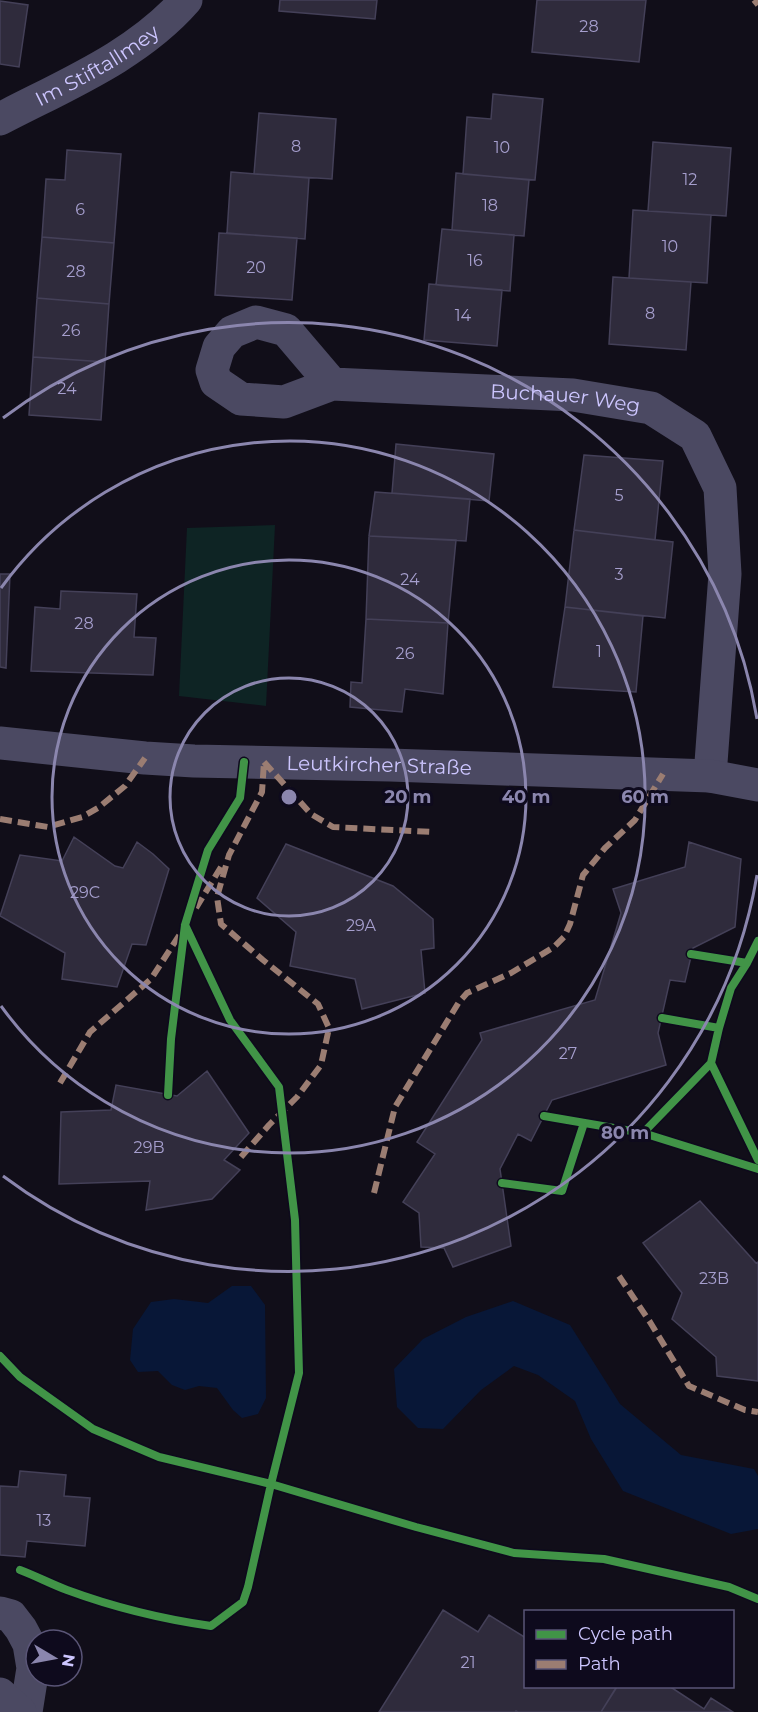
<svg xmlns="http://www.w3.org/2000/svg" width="758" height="1712" viewBox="0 0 758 1712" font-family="Montserrat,sans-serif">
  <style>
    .park { fill: #0e2424 }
    .water { fill: #081737 }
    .building { fill: #2f2b3c; stroke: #444058; stroke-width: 1.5 }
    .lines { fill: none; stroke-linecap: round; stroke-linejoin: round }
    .minor { stroke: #4b4962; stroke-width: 33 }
    .quiet { stroke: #9b7d72; stroke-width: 6; stroke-dasharray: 12 6; stroke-linecap: butt }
    .cycleway-casing { stroke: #0e0a1d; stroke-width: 11 }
    .cycleway { stroke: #419447; stroke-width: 8 }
    .ring { fill: none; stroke: #8b86ae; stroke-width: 3 }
    .labels { text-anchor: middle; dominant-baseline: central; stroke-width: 6; stroke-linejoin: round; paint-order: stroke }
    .number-label { font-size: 16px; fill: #a69fce }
    .street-label { font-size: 20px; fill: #cdc6ff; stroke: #0e0a1d }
    .centre { fill: #8b86ae; stroke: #0e0a1d; stroke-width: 3 }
    .ring-label { font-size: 18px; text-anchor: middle; font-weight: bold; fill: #8b86ae; stroke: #0e0a1d; stroke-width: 6; stroke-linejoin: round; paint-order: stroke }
  </style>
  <rect width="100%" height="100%" fill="#110e19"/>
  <!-- park -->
  <path class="park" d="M275,525L266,706L179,696L187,528Z"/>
  <!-- water -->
  <path class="water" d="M232,1286H251L265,1305L266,1398L258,1414L242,1418L233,1410L217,1388L199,1386L185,1390L172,1385L158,1371L138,1372L130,1360L133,1329L151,1302L174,1299L208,1303Z
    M513,1301L570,1325L620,1404L681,1455L754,1469L758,1476V1529L731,1534L623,1491L591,1439L575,1401L538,1375L514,1366L481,1390L443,1429L418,1428L397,1407L394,1369L423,1339L466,1317Z"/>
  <!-- building -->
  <path class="building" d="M280,0H377L375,19L279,11Z
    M537,0H646L639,62L532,52Z
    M0,1L28,5L19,67L0,64Z
    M493,94L543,99L535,180L463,174L467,117L491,119Z
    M259,113L336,119L332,179L254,174Z
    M653,142L731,148L726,216L648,211Z
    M67,150L121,154L114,243L42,237L46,179L65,180Z
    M231,172L309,178L305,239L227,233Z
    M456,173L529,180L524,236L452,230Z
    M633,210L711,215L707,283L629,278Z
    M442,229L514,235L510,291L436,285Z
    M219,233L297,238L292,300L215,295Z
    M42,237L114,243L109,304L37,298Z
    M613,277L691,282L686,350L609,344Z
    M429,284L502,290L497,346L424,340Z
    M37,298L109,304L105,362L33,357Z
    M33,357L105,362L101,420L29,415Z
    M396,444L494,454L489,501L392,493Z
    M584,455L663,461L655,540L574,530Z
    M375,492L470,499L466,541L369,536Z
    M574,530L673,542L665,618L565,607Z
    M369,536L456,540L448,623L366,619Z
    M0,574H10L6,668L0,667Z
    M61,591L137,594L134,637L156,638L153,675L31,671L35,607L60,609Z
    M565,607L643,616L636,692L553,687Z
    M366,619L448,623L443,694L405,689L402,712L350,707L351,682L362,683Z
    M74,837L115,866L123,868L137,842L153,854L169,869L146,945L132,944L117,987L62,979L65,953L0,916L20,855L62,861Z
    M689,842L741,859L735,927L693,948L685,982L670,980L658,1033L666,1065L552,1100L531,1141L518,1134L500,1169L511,1246L453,1267L444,1248L421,1247L419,1213L403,1202L435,1154L417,1142L482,1040L480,1033L595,1000L621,913L613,889L685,867Z
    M286,844L393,886L433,919L434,948L421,950L425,993L362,1009L355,979L290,966L296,932L257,898Z
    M207,1071L249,1133L224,1160L240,1170L212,1199L146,1210L150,1181L59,1184L61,1112L111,1110L116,1085L177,1096Z
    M700,1201L756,1263L758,1262V1381L717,1376L716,1357L672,1319L682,1293L643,1243Z
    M20,1471L66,1475L64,1496L90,1498L85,1546L27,1541L25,1557L0,1555V1486L18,1487Z
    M443,1610L478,1632L489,1615L526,1638V1686L617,1687L601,1712H518L516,1711L515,1712H379Z
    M669,1686L704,1709L711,1698L733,1712H601L617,1686Z"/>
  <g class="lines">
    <!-- minor -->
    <g class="minor">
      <path id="s1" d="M0,119C65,85 137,56 186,0"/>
      <path id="s2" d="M332,384L286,330L256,322L232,332L219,347L212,370L216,382L241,399L284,402L332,384L573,395L651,408L695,436L720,488L725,574L710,776"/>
      <path id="s3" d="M0,743L145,758L194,761L390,765L710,776L758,785"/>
      <path d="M0,1613L11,1616L21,1629L29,1644L33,1668L26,1712"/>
      <path d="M0,1694L20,1712"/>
    </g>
    <!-- quiet -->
    <path class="quiet" d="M754,0L758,5
      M264,762L311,814L333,827L432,832
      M0,819L48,827L82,817L98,808L125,786L145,758
      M196,908L221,867
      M60,1083L90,1032L151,979L182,931
      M241,1157L269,1125L297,1097L321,1065L329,1028L318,1004L263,960L221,924L217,897L229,855L262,792L264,762
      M374,1193L395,1107L459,1002L467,993L511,973L554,947L564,937L570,924L583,875L605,848L635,820L663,774
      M619,1276L650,1322L689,1386L745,1410L758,1412"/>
    <!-- cycleway casing -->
    <g class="cycleway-casing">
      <path id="cycleway" d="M691,954L747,963L758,941
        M662,1018L719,1028L731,988L747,963
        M711,1063L758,1160
        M168,1095L171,1039L185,925L208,850L240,798L244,762
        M544,1116L643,1133L711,1063L719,1028
        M643,1133L758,1169
        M502,1183L562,1191L584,1123
        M0,1356L20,1377L93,1429L159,1457L271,1484L416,1527L514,1553L604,1559L729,1587L758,1599
        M20,1570C36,1576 51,1584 67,1590C113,1607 162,1619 211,1626L243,1602L248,1587L271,1484L299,1373L295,1220L279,1087L230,1020L185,925"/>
    </g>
    <!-- cycleway -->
    <use href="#cycleway" class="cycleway"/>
  </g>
  <!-- distance rings -->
  <g class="ring">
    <circle cx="289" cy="797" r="119"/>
    <circle cx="289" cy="797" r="237"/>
    <path d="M1 588A356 356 0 1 1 1 1006"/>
    <path d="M757 875A475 475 0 0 1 3 1176M3 418A475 475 0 0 1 757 719"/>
  </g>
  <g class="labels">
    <!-- number labels -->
    <g class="number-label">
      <text x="589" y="26">28</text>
      <text x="296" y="146">8</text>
      <text x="502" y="147">10</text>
      <text x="690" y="179">12</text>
      <text x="490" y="205">18</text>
      <text x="80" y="209">6</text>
      <text x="670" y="246">10</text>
      <text x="475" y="260">16</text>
      <text x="256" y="267">20</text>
      <text x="76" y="271">28</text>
      <text x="650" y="313">8</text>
      <text x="463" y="315">14</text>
      <text x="71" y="330">26</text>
      <text x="67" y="388">24</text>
      <text x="619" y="495">5</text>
      <text x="619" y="574">3</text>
      <text x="410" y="579">24</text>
      <text x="84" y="623">28</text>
      <text x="599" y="651">1</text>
      <text x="405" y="653">26</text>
      <text x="85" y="892">29C</text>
      <text x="361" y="925">29A</text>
      <text x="568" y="1053">27</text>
      <text x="149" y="1147">29B</text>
      <text x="714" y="1278">23B</text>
      <text x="44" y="1520">13</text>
      <text x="468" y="1662">21</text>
    </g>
    <!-- street labels -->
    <g class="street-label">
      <text stroke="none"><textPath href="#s1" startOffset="111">Im Stiftallmey</textPath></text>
      <text stroke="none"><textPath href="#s2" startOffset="543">Buchauer Weg</textPath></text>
      <text stroke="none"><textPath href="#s3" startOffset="380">Leutkircher Straße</textPath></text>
    </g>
  </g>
  <circle cx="289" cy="797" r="9" class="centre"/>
  <g class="ring-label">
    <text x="408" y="803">20 m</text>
    <text x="526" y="803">40 m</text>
    <text x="645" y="803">60 m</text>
    <text x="625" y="1139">80 m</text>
  </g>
  <!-- legend -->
  <rect x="524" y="1610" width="210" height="78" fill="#0e0a1d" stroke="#5a5577" stroke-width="1.5"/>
  <rect x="536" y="1630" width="30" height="9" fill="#419447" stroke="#5a5577" stroke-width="1.5"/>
  <text x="578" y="1640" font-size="18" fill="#cdc6ff">Cycle path</text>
  <rect x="536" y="1660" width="30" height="9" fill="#9b7d72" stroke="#5a5577" stroke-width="1.5"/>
  <text x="578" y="1670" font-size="18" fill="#cdc6ff">Path</text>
  <!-- north arrow -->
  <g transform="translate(54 1658) rotate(100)"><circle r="28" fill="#0e0a1d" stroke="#5a5577" stroke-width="1.5"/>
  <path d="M0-4.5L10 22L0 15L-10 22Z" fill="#8b86ae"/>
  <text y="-9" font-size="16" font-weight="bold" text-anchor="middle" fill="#cdc6ff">N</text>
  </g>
</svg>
